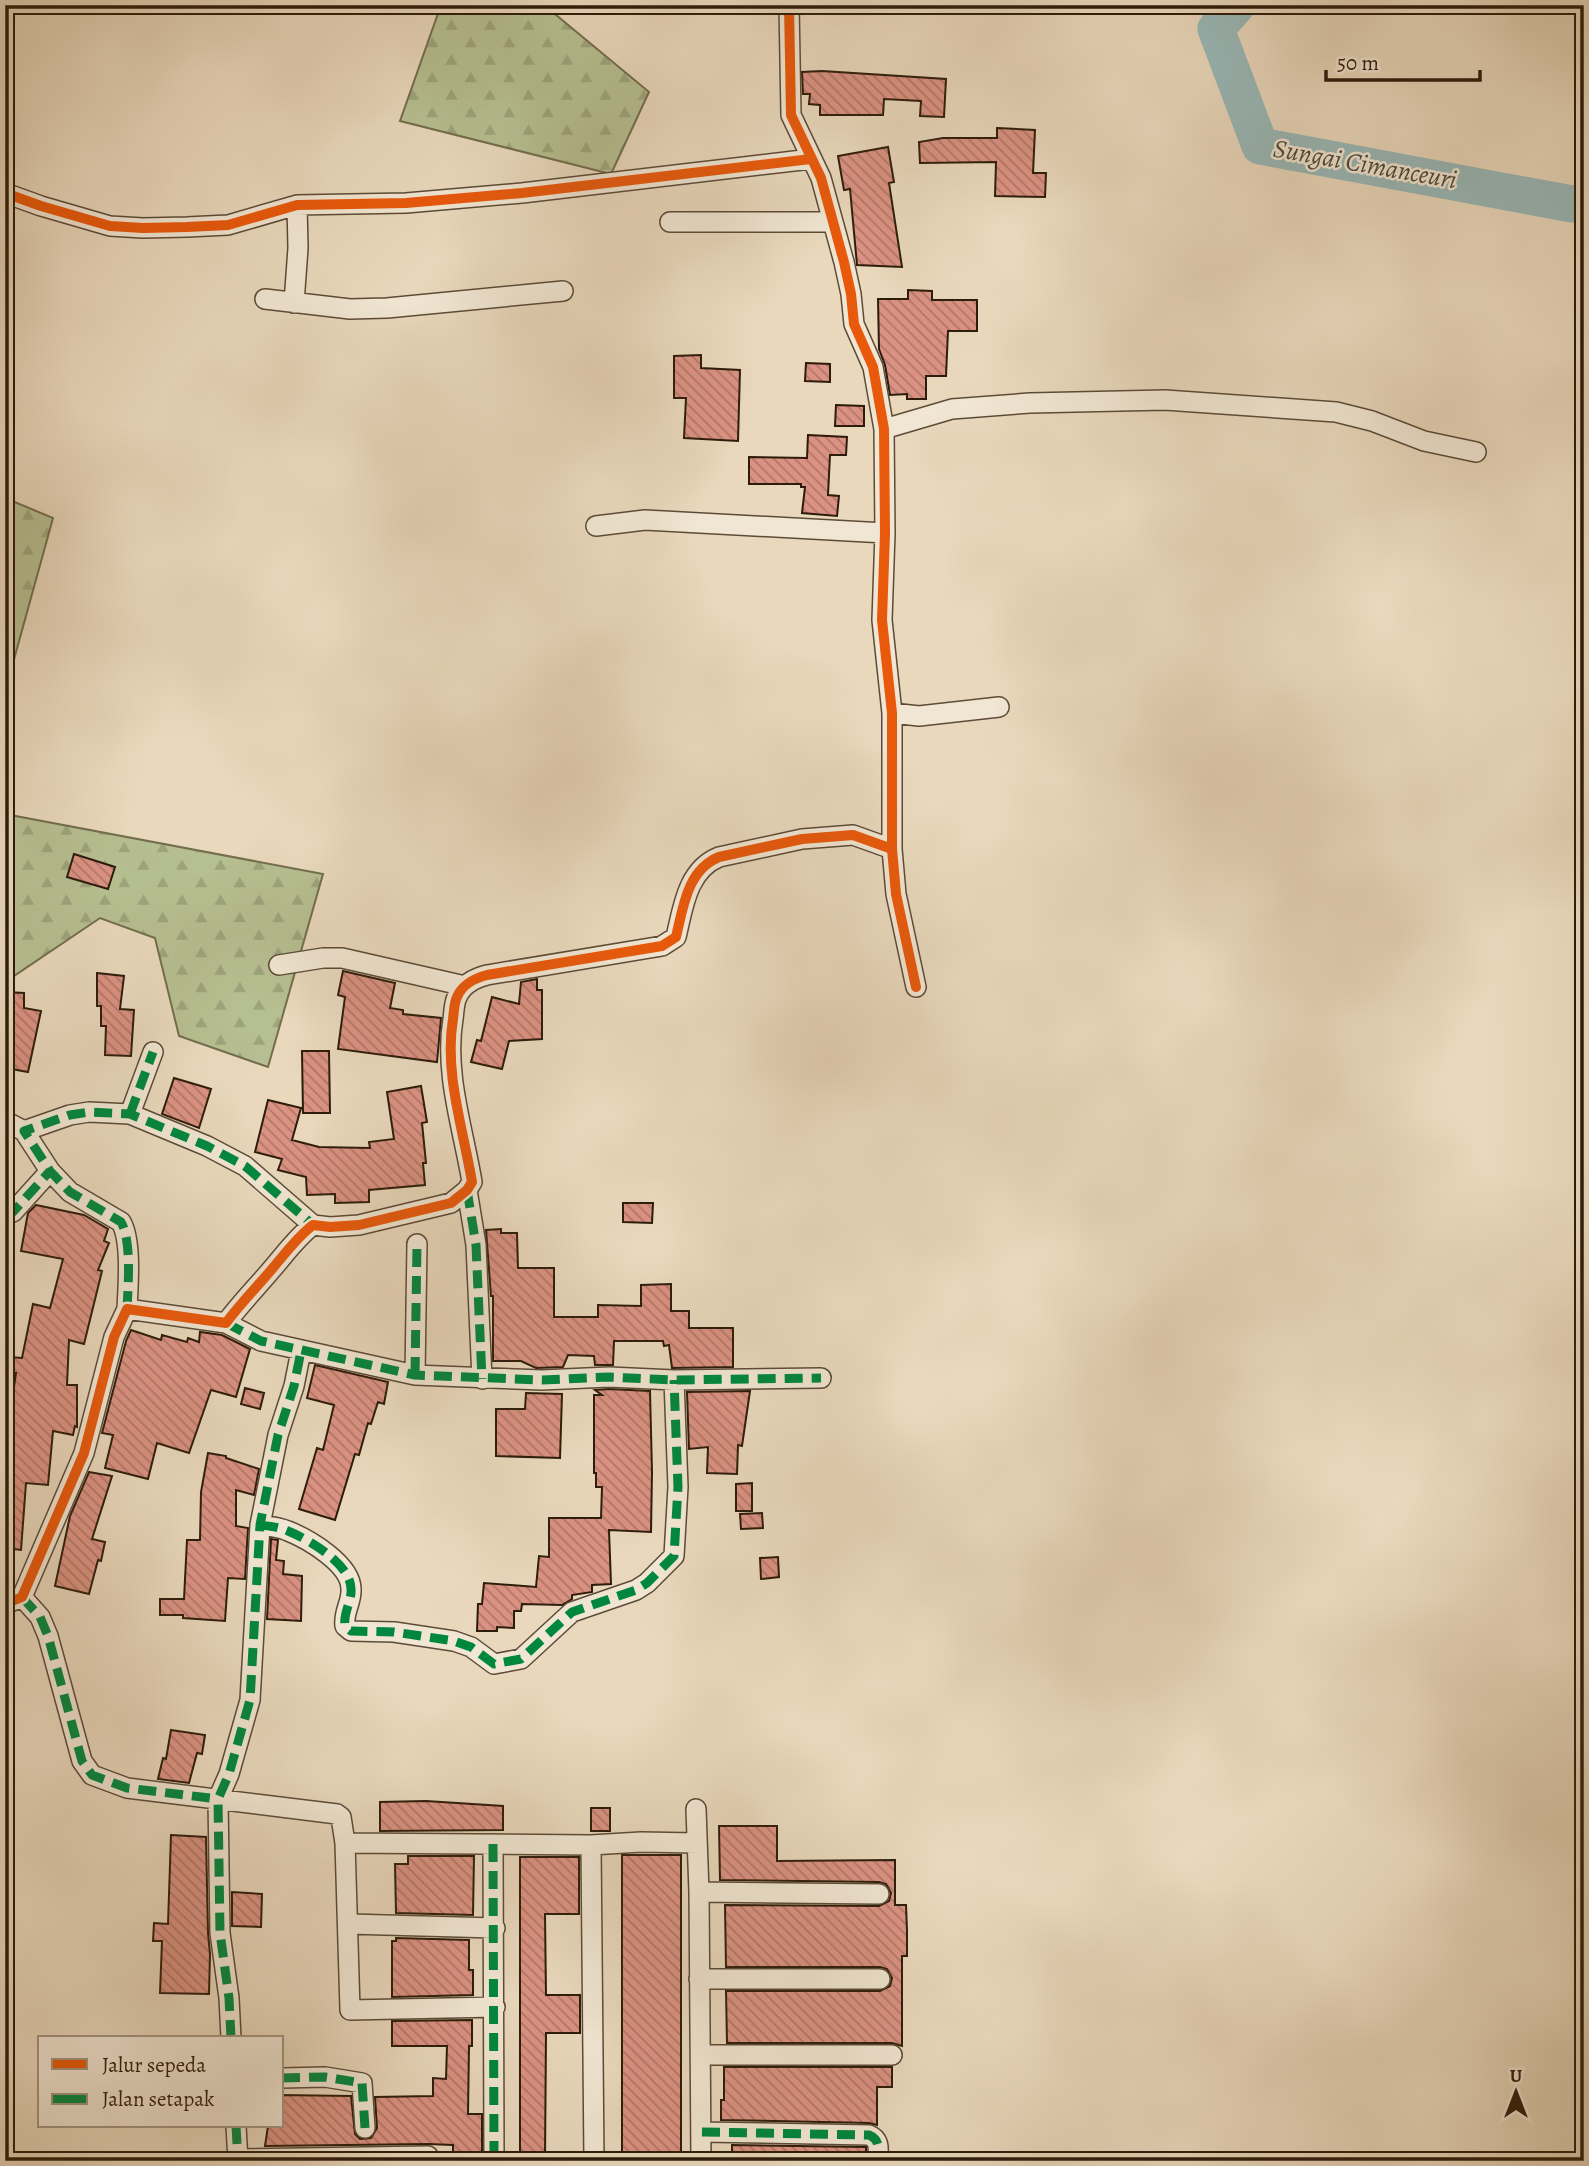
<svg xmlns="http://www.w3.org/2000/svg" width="1589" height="2166" viewBox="0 0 1589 2166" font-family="Alegreya,serif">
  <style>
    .forest { fill: url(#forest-firs); stroke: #726e4e; stroke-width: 2 }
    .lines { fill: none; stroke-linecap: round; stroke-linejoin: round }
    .river { stroke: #99b8b7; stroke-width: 37 }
    .building { fill: url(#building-back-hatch); stroke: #2d1c0b; stroke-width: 2 }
    .street-casing { stroke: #5c4b37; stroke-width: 22 }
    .street { stroke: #f1e6d3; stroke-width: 19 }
    .quiet { stroke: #00873e; stroke-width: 9; stroke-dasharray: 18 9; stroke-linecap: butt }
    .cycleway-casing { stroke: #f1e6d3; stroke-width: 15 }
    .cycleway { stroke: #e8590c; stroke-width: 10 }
    .labels { text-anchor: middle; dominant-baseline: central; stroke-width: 5; stroke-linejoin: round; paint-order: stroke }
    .water-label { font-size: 26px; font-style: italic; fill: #4d4b3f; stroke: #f1e6d3 }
  </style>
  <defs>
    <pattern id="forest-firs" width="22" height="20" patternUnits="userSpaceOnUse" patternTransform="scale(1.75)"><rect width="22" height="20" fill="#b6bf91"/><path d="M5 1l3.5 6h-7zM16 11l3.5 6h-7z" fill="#9da47c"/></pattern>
    <pattern id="building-back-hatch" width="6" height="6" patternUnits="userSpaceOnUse" patternTransform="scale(1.75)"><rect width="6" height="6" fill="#db9282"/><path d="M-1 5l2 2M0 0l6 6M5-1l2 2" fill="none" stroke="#b27669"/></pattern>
  </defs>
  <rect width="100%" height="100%" fill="#e9d8bc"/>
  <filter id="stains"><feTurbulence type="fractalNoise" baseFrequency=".00286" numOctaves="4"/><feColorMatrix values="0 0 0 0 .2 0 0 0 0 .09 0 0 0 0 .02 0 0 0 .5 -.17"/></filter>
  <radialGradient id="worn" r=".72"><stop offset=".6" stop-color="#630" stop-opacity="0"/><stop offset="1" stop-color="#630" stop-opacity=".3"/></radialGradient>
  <!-- forest -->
  <path class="forest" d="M441,5H544L649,92L611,174L400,121Z
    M5,498L53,518L5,692Z
    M5,814L323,874L268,1067L179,1036L155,938L100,918L5,982Z"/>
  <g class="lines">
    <!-- river -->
    <path class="river" d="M1237,5L1216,29L1260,146L1572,204L1584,203"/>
  </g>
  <!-- building -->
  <path class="building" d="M822,71L946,79L944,117L920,116L921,101L884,99L883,115H820V105L809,104L810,94H803L802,72Z
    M997,128L1035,130L1033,173H1046L1045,197L995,196L996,162L920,163L919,142L943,138H997Z
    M888,147L894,182L889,183L902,267L857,265L850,189L844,190L838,156Z
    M908,290L932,291V300H977V331H948L946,376H926V399H907V394L890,395L885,365L879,349L878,299H908Z
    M701,355V368L740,370L738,441L684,438L686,398H674V356Z
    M806,363L830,364V382L805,381Z
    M836,405L864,406V426H835Z
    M808,435L847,437L846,455H830L828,495L839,496L837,516L802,513L805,487H801V484H749V457L807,458Z
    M74,854L115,867L108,889L67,877Z
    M343,971L395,983L390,1008L403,1010V1014L441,1018L437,1062L338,1049L345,997L338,995Z
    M97,973L124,976L120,1009L134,1010L131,1056L105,1055L106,1026H101V1006H97Z
    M537,979V990H542V1039L509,1041L502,1069L471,1062L477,1040L481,1041L492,997L519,1004L521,982Z
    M6,992L24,993V1008L41,1011L28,1072L11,1069L13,1058L5,1057Z
    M302,1051H329L330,1113H303Z
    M174,1078L211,1089L199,1128L162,1114Z
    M421,1086L427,1122L422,1123L426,1163H423L425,1185L369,1190V1202L335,1203V1194L307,1195L306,1177L278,1170L282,1159L255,1152L268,1100L301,1108L292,1140L319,1147L370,1148L369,1142L394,1139L387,1092Z
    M623,1203H653L652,1223L623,1222Z
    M36,1205L84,1215L108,1229L104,1241L109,1243L98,1270L102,1271L84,1344L69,1340L67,1385H77V1427L75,1426L73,1435L53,1431L48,1485L26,1483L21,1550L5,1548V1466H10L11,1408L16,1373H9L10,1357L22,1358L33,1304L50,1308L63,1259L21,1251L28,1213Z
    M501,1229V1233H517L518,1268H554V1317H598V1305L641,1306V1285L671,1284V1311H689V1328H733V1367L672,1368L669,1345L664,1346L663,1341H614L613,1365H595L594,1356L568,1355L563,1367L536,1368L521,1361H493V1296H491L486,1230Z
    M131,1330L161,1340L162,1335L187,1342L188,1338L199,1342L200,1332L222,1335L250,1349L236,1397L211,1390L189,1453L157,1443L148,1479L105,1468L113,1435L102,1433L126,1341Z
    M315,1365L388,1382L384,1404L378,1402L371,1424L368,1423L359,1455L355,1454L335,1520L299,1509L317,1448L323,1450L334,1405L307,1398Z
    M245,1388L264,1393L260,1409L241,1404Z
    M609,1389L650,1391L652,1472L651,1532L609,1530L611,1584L592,1585V1592L572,1595V1599L562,1605L522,1604L521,1611H514V1628L497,1627V1631H477L478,1604H482L484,1583L536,1587L539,1556L549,1557V1518H601L602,1487H596V1473H594V1395H602L595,1390Z
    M750,1391L742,1446L738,1445L737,1474L707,1473L708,1447L689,1449L687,1392Z
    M526,1393L562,1394L560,1458L496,1456V1409H525Z
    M208,1453L226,1456V1458L259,1469L254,1495L236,1490V1526L248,1528L245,1579L228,1578L225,1621L183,1618V1615H160V1599H184L187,1540H200L201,1492Z
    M89,1472L112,1476L92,1539L105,1542L101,1561L98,1560L89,1594L55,1586L70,1516Z
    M752,1483V1511H736V1484Z
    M762,1513L763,1528L741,1529L740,1514Z
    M271,1539L278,1540L276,1560L284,1561L283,1574L302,1576L301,1621L267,1619Z
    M778,1557L779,1577L761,1579L760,1558Z
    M171,1730L205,1735L202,1754L197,1753L189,1783L158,1779L163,1758L166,1759Z
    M426,1801L503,1806V1830L380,1831V1802Z
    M591,1808H610V1831H591Z
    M719,1826H777V1861L895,1860V1905H906L907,1931V1956H902V2046L892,2043H727L726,1991H880L890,1986L892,1978L887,1969L880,1967H726L725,1905L879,1906L889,1901L891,1893L886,1884L879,1882L720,1880Z
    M171,1835L206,1837L208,1933L210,1954L209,1994L160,1993L162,1941H153L154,1923L168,1924Z
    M622,1855H681V2161H622Z
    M408,1856H474L473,1915L396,1913L395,1864H408Z
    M520,1857H579V1914H545L546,1995H580V2033H546L545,2161H520Z
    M232,1892L262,1894L261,1927L232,1926Z
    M396,1938L469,1940V1970H473V1995L392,1997V1941H396Z
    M472,2020V2046H469L468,2114H482V2161H453V2145L428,2144L265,2146L268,2126H282V2095L351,2096L355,2134L360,2139L371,2138L377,2128L375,2097L433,2096V2078L446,2079L447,2046H392V2021Z
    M724,2067H892V2087H877V2125L869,2123L721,2120V2100H724Z
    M732,2145L866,2147V2161H732Z"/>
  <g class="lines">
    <!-- street casing -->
    <g class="street-casing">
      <path id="street" d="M789,5L791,115L821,178L844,262L851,294L854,324L873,367L884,429L885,533L882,620L892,713V849L896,894L916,987
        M5,193L41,206L110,226L143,228L187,227L228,225L297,205L406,203L522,193L811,159
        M670,222H832
        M265,299L350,309L387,308L563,291
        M294,303L298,248L297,205
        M884,429L952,409L1030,403L1165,400L1336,412L1372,421L1424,441L1476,452
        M596,526L645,520L885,533
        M892,713L919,716L999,707
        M279,965L323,958H342L465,986
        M130,1114L153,1052
        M5,1121L24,1131L50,1171L70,1192L121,1222C132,1241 128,1286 127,1309
        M24,1131L70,1115L89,1112L130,1114L207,1146L245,1166L313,1225
        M467,1190L476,1245L482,1379
        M5,1214L13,1212L50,1171
        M226,1323L261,1341L415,1375L542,1380L609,1377L674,1380L821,1378
        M415,1375L417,1244
        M260,1525C269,1526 279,1527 288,1531C308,1539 351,1564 351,1589C352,1602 343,1612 345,1626L351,1631L394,1632L454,1641L471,1647L494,1664L521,1659L572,1612L636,1590L647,1583L674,1556L678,1487L674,1380
        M22,1597L40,1617L48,1636L82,1761L92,1775L127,1788L337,1814L341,1817L345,1843L350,2010L495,2007
        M5,1604L22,1597L84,1453L114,1337L127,1309L226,1323C241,1303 256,1288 272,1269C285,1254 297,1237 313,1225L330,1227L359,1225L451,1203L467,1190L472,1182C463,1128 444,1073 453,1019C454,1012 454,1003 457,997C462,985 475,978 487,975L662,946L676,937C683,908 687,870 719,857L802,839L853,835L892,849
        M696,1809L699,1892L701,2161
        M345,1843L591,1845L641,1842L696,1843
        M493,1844L494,2161
        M591,1845L594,2161
        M699,1892L879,1894
        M349,1924L495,1928
        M699,1979H880
        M231,2038L229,1998L220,1933L218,1799L229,1774L250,1700L260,1525L278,1435L294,1386L301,1351
        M701,2055H892
        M282,2078L325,2077L362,2083L365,2128
        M236,2126L238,2161
        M702,2132L869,2135C881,2140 878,2150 878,2161
        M238,2159L428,2156"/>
    </g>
    <!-- street -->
    <use href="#street" class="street"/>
    <!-- quiet -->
    <path class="quiet" d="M130,1114L153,1052
      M467,1190L476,1245L482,1379
      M5,1214L13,1212L50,1171
      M127,1309C128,1286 132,1241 121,1222L70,1192L50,1171L24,1131L70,1115L89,1112L130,1114L207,1146L245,1166L313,1225
      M226,1323L261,1341L415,1375L542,1380L609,1377L674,1380L821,1378
      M415,1375L417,1244
      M260,1525C269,1526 279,1527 288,1531C308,1539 351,1564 351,1589C352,1602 343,1612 345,1626L351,1631L394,1632L454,1641L471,1647L494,1664L521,1659L572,1612L636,1590L647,1583L674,1556L678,1487L674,1380
      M22,1597L40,1617L48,1636L82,1761L92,1775L127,1788L218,1799
      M493,1844L494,2161
      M231,2038L229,1998L220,1933L218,1799L229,1774L250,1700L260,1525L278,1435L294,1386L301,1351
      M282,2078L325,2077L362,2083L365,2128
      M236,2126L238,2161
      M702,2132L869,2135C881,2140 878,2150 878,2161
      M238,2159L428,2156"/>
    <!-- cycleway casing -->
    <g class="cycleway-casing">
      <path id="cycleway" d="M789,5L791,115L821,178L844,262L851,294L854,324L873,367L884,429L885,533L882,620L892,713V849L896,894L916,987
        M5,193L41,206L110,226L143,228L187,227L228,225L297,205L406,203L522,193L811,159
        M5,1604L22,1597L84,1453L114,1337L127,1309L226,1323C241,1303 256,1288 272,1269C285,1254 297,1237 313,1225L330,1227L359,1225L451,1203L467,1190L472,1182C463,1128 444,1073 453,1019C454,1012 454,1003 457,997C462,985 475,978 487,975L662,946L676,937C683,908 687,870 719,857L802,839L853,835L892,849"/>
    </g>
    <!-- cycleway -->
    <use href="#cycleway" class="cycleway"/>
  </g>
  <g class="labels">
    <!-- water labels -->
    <g class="water-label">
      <text transform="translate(1365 164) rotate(10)">Sungai Cimanceuri</text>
    </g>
  </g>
  <!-- margin -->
  <rect width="1589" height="2166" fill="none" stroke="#e9d8bc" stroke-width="28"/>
  <rect x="7" y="7" width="1575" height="2152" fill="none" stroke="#2d1c0b" stroke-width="3.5"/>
  <rect x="14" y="14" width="1561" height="2138" fill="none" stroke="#2d1c0b" stroke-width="2"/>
  <!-- legend -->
  <rect x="38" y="2036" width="245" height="91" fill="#f1e6d3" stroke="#a39583" stroke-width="2"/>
  <rect x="52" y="2059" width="35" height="10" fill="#e8590c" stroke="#a39583" stroke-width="2"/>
  <text x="102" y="2072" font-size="21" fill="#2d1c0b">Jalur sepeda</text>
  <rect x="52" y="2094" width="35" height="10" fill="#00873e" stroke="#a39583" stroke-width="2"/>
  <text x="102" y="2106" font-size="21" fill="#2d1c0b">Jalan setapak</text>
  <!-- north arrow -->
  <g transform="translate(1516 2092)" stroke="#f1e6d3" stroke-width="5" paint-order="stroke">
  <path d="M0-5L12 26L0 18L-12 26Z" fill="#2d1c0b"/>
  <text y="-10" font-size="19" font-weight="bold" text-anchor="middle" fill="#2d1c0b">U</text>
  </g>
  <!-- scale -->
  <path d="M1326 70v10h154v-10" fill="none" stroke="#2d1c0b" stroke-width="3.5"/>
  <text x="1337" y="70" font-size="21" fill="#2d1c0b" stroke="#f1e6d3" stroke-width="5" paint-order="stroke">50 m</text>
  <rect width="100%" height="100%" filter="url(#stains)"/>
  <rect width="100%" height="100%" fill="url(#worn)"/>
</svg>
